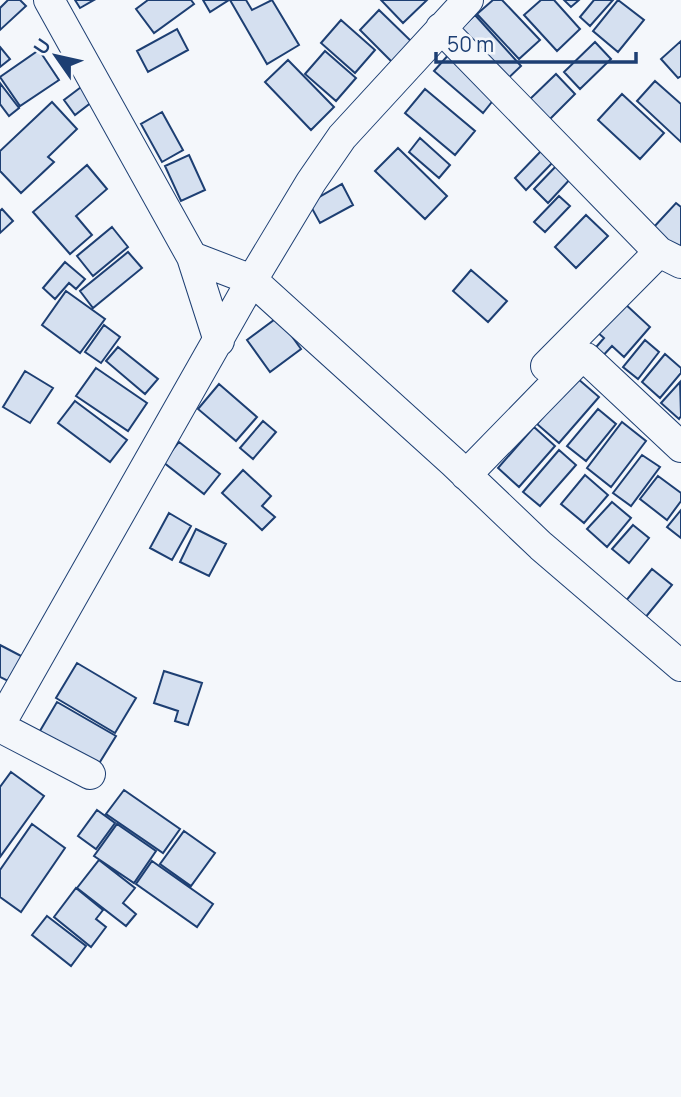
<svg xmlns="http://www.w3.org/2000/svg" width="681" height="1097" viewBox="0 0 681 1097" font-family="Manrope,sans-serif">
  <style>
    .building { fill: #d5e0f0; stroke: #1d3f73; stroke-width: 2 }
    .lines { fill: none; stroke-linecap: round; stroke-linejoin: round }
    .minor-casing { stroke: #1d3f73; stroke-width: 32 }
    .minor { stroke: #f4f7fb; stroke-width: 30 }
  </style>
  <rect width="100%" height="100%" fill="#f4f7fb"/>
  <!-- building -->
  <path class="building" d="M8,0H20L26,6L0,30V8Z
    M75,0H94L80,8Z
    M148,0H191L194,4L154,33L136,9Z
    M203,0H229L210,12Z
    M230,0H246L252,10L272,0L299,45L267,64Z
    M381,0H427L403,23Z
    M493,0H502L540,40L519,59L477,14Z
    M541,0H554L580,29L557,51L524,15Z
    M564,0H579L571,7Z
    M594,0H613L590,26L580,17Z
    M618,0L644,20L618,52L593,31Z
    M379,10L413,43L393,63L360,30Z
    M475,15L521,66L500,86L454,35Z
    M341,20L375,50L355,73L321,43Z
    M177,29L188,50L148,72L137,51Z
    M681,41V76L678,78L661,59Z
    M595,42L611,59L580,89L564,72Z
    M0,47L10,59L0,67Z
    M39,50L59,80L20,106L0,77Z
    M325,51L356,78L336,101L305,74Z
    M451,52L499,93L483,113L434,71Z
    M288,60L334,107L311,130L265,82Z
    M556,74L575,94L548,121L528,101Z
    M655,81L681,104V142L637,101Z
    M0,83L19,108L9,116L0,104Z
    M85,84L97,98L75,115L64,100Z
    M425,89L475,131L455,155L405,113Z
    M622,94L664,133L640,159L598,120Z
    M52,102L77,129L48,157L54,162L21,193L0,171V151Z
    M162,112L183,150L162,162L141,124Z
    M420,138L450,165L439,178L409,152Z
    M398,148L447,196L425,219L375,171Z
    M543,149L555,160L526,190L515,178Z
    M189,155L205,190L181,201L165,166Z
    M559,163L573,176L548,203L534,189Z
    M87,165L107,189L76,216L92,235L70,254L33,212Z
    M342,184L353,205L320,223L309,203Z
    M559,196L570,206L545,232L534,222Z
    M676,203L681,207V245L677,250L653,228Z
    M2,209L13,221L0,233V211Z
    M586,215L608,236L576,268L555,247Z
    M112,227L128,247L93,276L77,256Z
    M128,252L142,268L93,308L80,291Z
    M65,262L85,279L76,289L69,283L55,299L43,288Z
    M471,270L507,301L488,322L453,291Z
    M66,291L105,319L80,353L42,325Z
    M623,302L650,327L624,357L612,346L599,360L591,353L604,338L596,331Z
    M278,317L301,349L270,372L247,340Z
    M104,325L120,337L101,363L85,352Z
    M645,340L659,352L638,379L623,367Z
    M118,347L158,379L145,394L106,361Z
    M665,354L681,368V373L660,398L642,382Z
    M96,368L147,403L128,431L76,396Z
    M25,371L53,388L30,423L3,407Z
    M577,378L599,397L559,443L537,424Z
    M680,382L681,416L679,419L661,403Z
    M219,384L257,417L236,441L198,409Z
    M75,401L127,440L110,462L58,423Z
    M598,409L616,424L586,461L567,446Z
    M263,421L276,432L253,459L240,448Z
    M622,422L646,441L611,487L587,468Z
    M534,427L555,446L519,487L498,468Z
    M179,442L220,474L204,494L163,462Z
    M559,450L576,465L540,506L523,492Z
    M642,455L660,467L631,506L613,493Z
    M243,470L271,496L262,506L275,517L262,530L222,493Z
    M585,475L608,495L584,523L561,504Z
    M658,476L681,493V501L667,520L640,499Z
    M612,502L631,518L607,547L587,529Z
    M681,510V538L667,527Z
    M169,513L191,526L172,560L150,548Z
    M633,525L649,538L629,563L612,549Z
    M196,529L226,544L209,576L180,562Z
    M652,569L672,585L640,624L620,608Z
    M0,645L25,658L12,683L0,677Z
    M77,663L136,698L115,733L56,698Z
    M164,671L202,683L188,725L175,721L178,711L154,703Z
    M57,702L116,736L95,770L37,736Z
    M11,772L44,796L0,857V787Z
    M124,790L180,829L163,853L106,814Z
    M97,810L115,823L96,849L78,836Z
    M32,824L65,848L21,912L0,897V870Z
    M117,824L156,851L134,883L94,856Z
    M184,831L215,853L191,886L160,864Z
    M99,860L135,888L123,903L136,914L126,926L77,888Z
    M152,861L213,904L197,927L136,884Z
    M76,888L103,910L96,919L106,927L91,947L54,917Z
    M47,916L86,946L71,966L32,935Z"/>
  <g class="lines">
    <!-- minor casing -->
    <g class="minor-casing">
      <path id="minor" d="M49,0L192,257L252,280L454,463L541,546L681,666
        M441,28L659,252L681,263
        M192,257L219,341
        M546,366L659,252
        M466,475L581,357L586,358L681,447
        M0,724L252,280L311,182L342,137L468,0
        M0,727L90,774"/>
    </g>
    <!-- minor -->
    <use href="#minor" class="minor"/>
  </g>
  <!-- north arrow -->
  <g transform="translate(56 56) rotate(304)" stroke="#f4f7fb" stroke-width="5" paint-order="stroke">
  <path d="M0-5L12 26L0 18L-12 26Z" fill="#1d3f73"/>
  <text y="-10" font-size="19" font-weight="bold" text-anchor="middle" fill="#1d3f73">U</text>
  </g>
  <!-- scale -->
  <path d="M436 52v10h200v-10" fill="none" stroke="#1d3f73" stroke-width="3.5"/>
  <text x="447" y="52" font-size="21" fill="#1d3f73" stroke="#f4f7fb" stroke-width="5" paint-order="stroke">50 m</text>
</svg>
